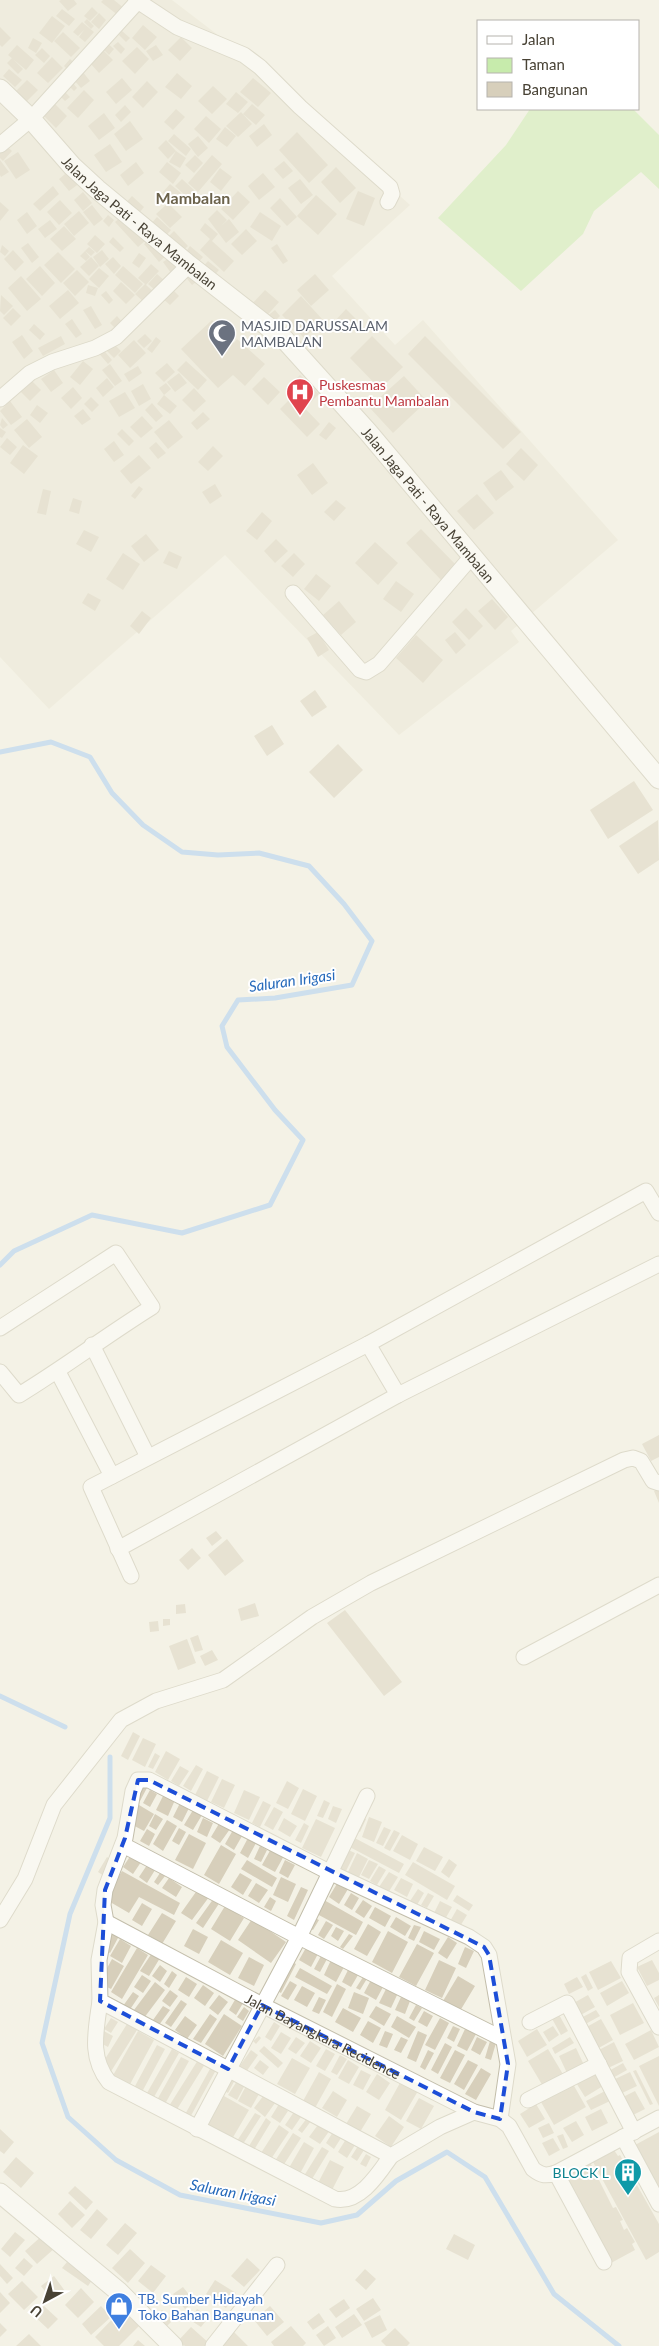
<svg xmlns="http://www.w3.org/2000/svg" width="659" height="2346" viewBox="0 0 659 2346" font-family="Lato,sans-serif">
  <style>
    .residential { fill: #e9e5d4 }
    .green { fill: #c7ebac }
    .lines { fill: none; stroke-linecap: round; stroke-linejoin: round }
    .stream { stroke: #9ec7f5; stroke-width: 5 }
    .building { fill: #d7cfbb }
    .minor-casing { stroke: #c3beab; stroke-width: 17 }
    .tertiary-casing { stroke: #c3beab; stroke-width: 21 }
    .minor { stroke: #fff; stroke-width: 15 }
    .tertiary { stroke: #fff; stroke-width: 19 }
    .marked { fill: none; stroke: #1d4ed8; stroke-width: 4; stroke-dasharray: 10 6; stroke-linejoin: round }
    .labels { text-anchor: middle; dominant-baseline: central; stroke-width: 4; stroke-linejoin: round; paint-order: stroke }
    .street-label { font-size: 14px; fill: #484235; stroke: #fff }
    .worship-label { font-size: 14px; fill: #5b616d; stroke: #fff; text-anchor: start }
    .health-label { font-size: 14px; fill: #be3a42; stroke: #fff; text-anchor: start }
    .culture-label { font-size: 14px; fill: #0d838f; stroke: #fff; text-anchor: end }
    .shop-label { font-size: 14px; fill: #366cbe; stroke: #fff; text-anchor: start }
    .water-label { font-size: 15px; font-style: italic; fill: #266abb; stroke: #fff }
    .quarter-label { font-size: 16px; font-weight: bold; fill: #6b624b; stroke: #fff }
  </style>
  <rect width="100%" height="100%" fill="#f4f2e6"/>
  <!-- residential -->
  <path class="residential" d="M0,0H172L244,55L410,205L332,276L395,345L423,320L618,540L511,631L519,642L399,735L225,555L49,709L0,657Z"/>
  <!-- green -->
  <path class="green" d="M530,109H633L659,135V189L641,172L594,211L583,234L521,291L438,218L506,145Z"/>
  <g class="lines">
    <!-- stream -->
    <path class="stream" d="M0,752L51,742L90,757L112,793L143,825L182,852L218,855L259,853L309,866L344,904L372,941L352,985L275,998L238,1000L222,1026L227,1047L275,1110L303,1140L270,1205L182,1233L92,1215L14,1251L0,1265
      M0,1696L65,1727
      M110,1757V1818L70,1914L42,2043L68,2117L116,2160L180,2195L321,2223L357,2215L396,2181L447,2152L485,2177L554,2294L619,2346"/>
  </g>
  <!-- building -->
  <path class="building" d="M61,0H74L77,4L68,11L59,1Z
    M103,0H114L125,9L119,16L101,2Z
    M92,7L98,13L90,21L84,16Z
    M62,9L75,19L69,26L56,16Z
    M99,13L106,20L99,29L91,22Z
    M52,16L65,26L52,43L39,33Z
    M87,19L94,26L91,29L84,22Z
    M82,22L94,32L85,42L79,37L84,30L78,36L73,32Z
    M143,25L157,37L145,50L132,38Z
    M0,27L11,38L2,47L0,45Z
    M122,31L130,38L126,42L119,35Z
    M63,32L80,48L71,57L54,41Z
    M181,37L192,48L180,61L168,50Z
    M33,38L42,43L36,53L28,48Z
    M106,42L114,49L109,55L101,47Z
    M118,42L125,49L121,54L113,46Z
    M17,45L34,60L26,70L8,55Z
    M156,45L163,55L153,61L146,51Z
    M137,47L149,59L135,74L122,61Z
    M42,48L50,56L44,63L35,55Z
    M103,50L113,60L99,73L90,63Z
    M52,57L63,68L48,83L37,73Z
    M12,58L23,69L18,74L7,63Z
    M70,59L78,66L71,73L64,66Z
    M9,69L22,80L15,87L3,76Z
    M82,71L90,81L81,88L73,79Z
    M177,73L192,86L181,99L165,87Z
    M122,78L132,90L116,104L106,92Z
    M253,78L271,93L258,107L240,92Z
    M27,80L38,90L24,104L13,94Z
    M147,81L158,92L143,108L132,97Z
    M72,82L77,88L74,91L69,86Z
    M213,86L227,99L212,114L198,101Z
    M84,90L94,100L78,118L67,108Z
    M65,92L70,97L65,101L60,96Z
    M236,92L248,102L238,113L226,104Z
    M53,102L67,116L56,128L41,113Z
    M252,104L265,115L256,125L243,114Z
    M125,105L131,112L121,122L115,115Z
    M176,109L185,117L173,130L164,122Z
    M241,112L252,124L238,137L226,126Z
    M104,113L115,128L99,140L88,126Z
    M206,116L221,129L209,143L194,129Z
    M130,121L143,139L126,151L114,134Z
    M264,124L272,135L257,147L249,136Z
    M225,127L236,136L227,147L216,139Z
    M297,132L328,165L309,183L279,150Z
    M174,134L191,149L186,156L168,141Z
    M198,136L208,148L198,157L188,144Z
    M166,140L176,151L168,159L158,148Z
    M3,143L12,151L3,161L0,158V146Z
    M110,144L122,162L106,172L94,155Z
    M176,151L186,158L180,168L169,162Z
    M18,152L30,170L16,179L4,161Z
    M195,155L203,163L194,173L185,165Z
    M212,155L222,164L198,192L188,183Z
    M0,160L9,172L1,177L0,175Z
    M284,161L293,171L283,179L274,169Z
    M136,162L144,173L128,186L120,175Z
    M167,162L181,173L173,184L159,172Z
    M336,167L356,188L340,203L321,182Z
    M220,168L232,177L221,191L210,182Z
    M70,170L80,183L69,191L59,179Z
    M263,173L275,187L259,200L248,186Z
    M182,179L194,190L188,198L175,186Z
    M300,179L313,195L301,204L288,188Z
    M170,184L181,193L173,202L162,193Z
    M53,186L59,194L40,211L33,204Z
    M238,191L250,202L233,220L221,209Z
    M358,191L375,198L364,226L346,219Z
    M83,192L92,203L83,211L74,200Z
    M316,195L337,214L318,235L297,216Z
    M132,196L144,207L135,218L122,207Z
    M280,198L297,217L287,226L270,208Z
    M60,200L72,213L59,225L47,212Z
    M0,202L9,210L0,221Z
    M168,203L182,217L170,228L156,214Z
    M92,205L103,219L94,226L83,212Z
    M217,210L227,220L221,226L229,219L239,232L226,243L208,219Z
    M79,211L89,223L74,236L64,224Z
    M27,212L37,226L27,234L17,220Z
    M260,212L281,226L272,241L250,227Z
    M108,215L114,220L109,227L103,221Z
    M123,215L146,240L138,247L115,222Z
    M157,217L171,230L163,239L149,226Z
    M50,220L57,229L45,238L38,229Z
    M205,223L218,234L212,241L234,261L224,272L200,250L210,239L200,230Z
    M64,226L76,239L62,251L50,239Z
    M246,229L257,241L242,255L231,244Z
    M174,231L188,246L179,254L166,239Z
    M95,235L105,244L97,253L87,244Z
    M113,237L124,248L120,252L109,242Z
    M151,238L167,255L159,262L144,244Z
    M28,243L39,257L32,263L21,248Z
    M277,244L288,261L283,264L271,248Z
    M2,245L9,251L5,256L0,252Z
    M190,246L203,257L195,266L183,256Z
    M89,247L95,252L91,256L85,251Z
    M13,250L24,262L15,271L4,259Z
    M102,250L109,259L100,267L93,257Z
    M85,251L90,257L86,261L80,256Z
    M58,252L75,269L61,283L44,265Z
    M139,253L146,258L139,268L132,263Z
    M91,257L99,266L89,276L80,267Z
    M113,257L121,266L114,274L105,264Z
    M169,258L177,269L171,273L163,262Z
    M208,261L219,270L212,278L201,269Z
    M151,264L159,271L146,285L155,293L146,304L135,294L145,284L138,278Z
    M40,266L55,283L42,296L26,279Z
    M123,266L143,284L135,293L115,275Z
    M99,268L109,276L99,288L89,279Z
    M77,270L89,282L75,296L63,283Z
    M157,274L165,281L156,291L148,284Z
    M315,274L329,290L311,306L297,290Z
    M184,275L199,280L192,285Z
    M21,276L41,299L27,311L8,288Z
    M121,282L135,295L126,304L113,291Z
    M88,285L98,288L95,296L86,293Z
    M171,288L179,296L170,305L162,298Z
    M68,290L79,303L60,319L49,306Z
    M265,290L279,302L263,320L249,307Z
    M106,291L113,300L109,304L101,295Z
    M1,295L13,306L4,315L0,311Z
    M301,296L323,320L304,338L282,315Z
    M91,306L102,325L95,329L83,310Z
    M13,308L21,316L11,326L3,318Z
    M346,309L356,319L342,333L333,323Z
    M275,310L280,316L272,324L266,317Z
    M117,316L123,323L116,329L110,323Z
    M72,319L82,334L76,338L65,324Z
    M212,320L234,343L237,339L265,364L245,386L233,375L218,388L181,349Z
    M34,324L45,334L40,340L29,330Z
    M145,334L152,341L144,348L137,341Z
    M22,335L33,351L24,359L12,342Z
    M61,336L65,344L43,356L38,348Z
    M372,336L403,367L380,389L350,358Z
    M425,336L521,432L503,449L408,354Z
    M156,337L161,341L152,353L147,349Z
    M134,340L146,353L130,368L118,355Z
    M111,341L121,351L114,358L104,348Z
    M100,346L112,360L108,364L96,350Z
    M83,361L93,369L80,385L70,377Z
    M186,361L207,380L198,390L177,370Z
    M167,363L175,372L164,382L155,373Z
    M110,364L122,381L115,386L102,370Z
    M138,366L142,373L129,382L124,374Z
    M54,370L63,383L51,392L41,379Z
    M179,373L187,383L175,392L167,382Z
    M300,375L319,394L309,404L290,385Z
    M404,376L427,401L393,433L369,407Z
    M264,377L280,392L268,405L252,389Z
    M107,378L114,387L103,397L96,388Z
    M30,379L41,390L30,401L19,390Z
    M166,383L171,389L164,395L159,388Z
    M143,384L151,399L139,406L131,391Z
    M73,387L82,398L71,409L61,398Z
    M194,388L206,401L194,412L182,400Z
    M125,392L135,408L119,417L109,401Z
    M164,395L177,406L170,414L157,404Z
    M293,396L320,424L307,437L280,409Z
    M91,397L99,405L92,412L84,404Z
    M10,401L22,417L11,425L0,411Z
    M152,403L163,416L156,422L145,410Z
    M37,405L48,413L40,423L30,415Z
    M83,409L91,419L82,425L74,416Z
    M203,412L210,419L197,430L191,423Z
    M142,416L153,428L141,438L130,427Z
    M2,418L8,425L3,429L0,425Z
    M27,419L42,437L29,448L14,430Z
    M169,420L183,437L168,449L154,432Z
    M329,422L336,428L326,440L319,435Z
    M0,428L6,432L2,438L0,437Z
    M122,429L134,441L129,446L117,434Z
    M7,438L17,447L10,455L0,447Z
    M114,441L124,455L114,462L104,449Z
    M156,442L166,453L158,459L149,448Z
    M23,445L38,456L24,474L10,463Z
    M213,446L223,456L208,471L198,462Z
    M521,448L538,465L524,481L506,464Z
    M139,455L151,468L131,484L120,471Z
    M313,463L328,483L312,495L297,475Z
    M501,470L514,487L496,501L483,483Z
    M215,484L222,496L210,504L202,492Z
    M139,486L143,489L135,499L131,496Z
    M43,489L51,491L46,515L37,513Z
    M477,494L494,513L474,530L457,511Z
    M73,498L82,501L79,514L69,511Z
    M336,500L346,508L334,521L324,512Z
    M262,512L272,521L257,540L246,531Z
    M421,529L456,565L441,580L406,543Z
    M84,530L99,537L91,552L76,544Z
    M146,534L159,550L144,562L131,546Z
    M276,539L288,551L275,563L264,551Z
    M375,542L398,563L378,585L355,563Z
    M169,551L182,557L177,569L163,563Z
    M123,553L140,564L123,590L106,579Z
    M294,553L305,564L293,577L281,566Z
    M316,574L331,586L319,601L304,589Z
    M396,581L414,594L401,612L383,599Z
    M88,593L101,600L95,611L82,603Z
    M492,599L508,617L495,630L478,611Z
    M339,601L356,622L341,635L323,615Z
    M466,608L483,626L469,640L452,622Z
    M142,611L151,618L139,634L130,626Z
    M318,632L329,650L318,657L307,638Z
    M455,632L466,645L456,654L445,640Z
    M416,635L443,660L423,683L396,658Z
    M315,690L327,707L312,717L300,701Z
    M272,725L284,744L267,756L254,736Z
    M338,744L363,770L334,798L309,772Z
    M634,781L653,810L608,839L590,810Z
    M658,820L659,860L638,874L619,846Z
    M659,1435V1457L651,1461L642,1444Z
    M659,1488V1503L654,1491Z
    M216,1531L222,1538L212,1546L206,1538Z
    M227,1539L244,1561L225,1576L208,1555Z
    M192,1548L201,1558L188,1570L179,1560Z
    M255,1603L259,1616L241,1621L238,1609Z
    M185,1604L186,1613L176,1614V1605Z
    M345,1610L402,1682L384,1696L327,1623Z
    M163,1619H170V1625L163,1626Z
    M158,1621L159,1631L150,1632L149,1622Z
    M198,1635L203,1650L195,1652L190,1638Z
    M187,1639L196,1663L178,1670L169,1646Z
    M212,1650L218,1660L205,1666L200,1656Z
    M133,1732L140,1736L128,1760L121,1756Z
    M143,1738L156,1744L145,1767L132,1760Z
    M166,1751L180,1759L168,1780L155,1772Z
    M155,1753L160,1756L153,1769L148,1767Z
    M196,1765L203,1769L191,1791L183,1786Z
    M180,1766L189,1771L179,1786L171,1781Z
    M207,1771L219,1777L206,1803L194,1797Z
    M222,1779L235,1785L224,1808L211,1802Z
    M287,1781L299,1788L288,1809L276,1803Z
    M143,1783L148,1786L140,1801L134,1797Z
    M303,1789L317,1796L305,1821L291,1814Z
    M150,1790L157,1794L150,1807L143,1803Z
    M244,1790L260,1797L249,1820L234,1813Z
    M164,1794L175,1800L168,1816L156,1810Z
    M324,1800L330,1803L323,1818L317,1816Z
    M263,1801L271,1805L260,1827L252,1823Z
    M180,1803L189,1808L182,1822L173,1817Z
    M139,1805L154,1814L144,1831L129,1823Z
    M333,1806L342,1809L336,1823L328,1819Z
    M274,1807L283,1812L273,1830L264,1825Z
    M193,1810L202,1815L193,1830L184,1825Z
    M155,1814L163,1819L156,1830L149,1826Z
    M359,1816L366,1819L360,1832L353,1828Z
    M369,1817L382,1822L374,1842L362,1837Z
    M203,1818L213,1823L207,1837L197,1832Z
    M284,1818L297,1826L290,1837L278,1830Z
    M316,1819L335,1828L321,1857L302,1848Z
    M167,1820L177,1826L163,1851L153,1844Z
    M220,1822L230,1829L220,1843L211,1837Z
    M304,1823L309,1826L301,1843L295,1840Z
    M384,1827L391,1830L383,1846L376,1843Z
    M179,1828L186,1832L179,1845L172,1841Z
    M147,1829L155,1834L149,1846L140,1841Z
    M233,1830L242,1836L234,1850L225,1844Z
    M394,1830L400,1833L390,1851L384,1848Z
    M189,1834L206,1843L193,1869L175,1860Z
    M349,1835L404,1864L399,1873L344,1844Z
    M402,1835L418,1844L410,1860L393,1851Z
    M248,1838L256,1843L248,1858L240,1853Z
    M221,1845L236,1854L219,1884L204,1875Z
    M260,1846L267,1850L261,1862L254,1859Z
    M272,1847L285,1854L275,1872L262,1865Z
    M424,1847L443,1857L435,1871L416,1861Z
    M344,1848L355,1853L346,1871L335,1866Z
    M357,1853L368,1859L358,1879L347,1874Z
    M131,1855L141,1862L133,1874L123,1867Z
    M107,1857L113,1861L104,1876L98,1872Z
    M449,1859L457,1865L449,1878L441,1872Z
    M247,1860L277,1878L272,1887L241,1869Z
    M285,1860L295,1865L288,1878L279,1873Z
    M369,1860L378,1864L369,1879L361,1875Z
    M413,1862L455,1886L447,1900L405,1875Z
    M147,1865L155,1870L147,1883L139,1877Z
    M379,1866L386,1870L377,1885L370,1881Z
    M122,1871L180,1903L174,1915L139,1897L129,1913L105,1899Z
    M389,1872L398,1877L388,1893L379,1887Z
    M160,1873L165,1876L158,1885L154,1882Z
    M240,1873L252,1880L243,1895L231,1887Z
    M281,1877L296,1884L288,1902L273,1895Z
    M169,1878L182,1887L176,1897L162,1888Z
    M401,1878L413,1884L407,1897L394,1890Z
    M338,1882L348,1889L339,1904L329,1897Z
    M256,1883L268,1890L259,1903L248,1896Z
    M301,1887L308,1890L294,1920L287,1916Z
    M198,1889L209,1897L192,1920L181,1913Z
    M418,1889L424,1893L417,1905L410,1901Z
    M351,1893L359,1898L352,1910L344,1905Z
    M428,1893L434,1896L427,1908L421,1905Z
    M457,1895L473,1905L469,1911L453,1901Z
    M270,1897L276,1901L271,1911L264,1907Z
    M214,1898L220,1902L203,1928L196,1923Z
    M324,1900L363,1922L356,1935L317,1914Z
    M363,1900L372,1906L364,1918L355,1912Z
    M440,1901L452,1907L444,1921L433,1915Z
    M142,1903L152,1909L142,1926L132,1920Z
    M225,1906L244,1918L230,1941L211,1929Z
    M375,1907L391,1916L385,1927L369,1918Z
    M457,1909L467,1915L459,1928L449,1923Z
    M162,1913L176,1921L162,1944L148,1935Z
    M313,1917L319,1920L313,1930L308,1927Z
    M396,1917L411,1926L405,1936L390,1927Z
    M252,1919L286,1942L271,1963L238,1940Z
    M326,1921L333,1925L324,1939L318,1935Z
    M368,1924L381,1932L367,1956L354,1949Z
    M414,1925L421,1927L414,1941L408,1938Z
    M336,1927L344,1931L338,1941L331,1936Z
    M193,1929L208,1937L199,1954L184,1946Z
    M112,1931L119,1936L110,1953L103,1949Z
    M388,1931L408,1942L392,1973L372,1962Z
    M424,1931L440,1939L434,1950L419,1942Z
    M349,1934L353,1936L343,1949L340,1947Z
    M448,1937L457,1943L447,1959L438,1953Z
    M120,1939L131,1946L122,1963L110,1956Z
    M221,1940L243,1953L230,1975L208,1962Z
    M417,1944L434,1953L416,1986L399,1977Z
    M307,1946L319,1952L311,1967L299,1960Z
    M465,1947L474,1951L466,1968L458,1964Z
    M137,1948L148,1955L122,1999L111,1992Z
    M152,1953L160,1958L149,1976L140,1971Z
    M321,1956L327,1959L320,1972L314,1969Z
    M249,1957L264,1965L254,1986L238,1978Z
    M112,1959L124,1966L111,1989L99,1983Z
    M289,1960L296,1964L281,1993L274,1989Z
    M331,1960L344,1967L336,1982L324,1975Z
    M439,1960L456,1968L442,1998L425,1990Z
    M652,1960L659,1973V1980L647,1986L637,1967Z
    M611,1961L621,1978L598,1990L589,1972Z
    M160,1965L167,1971L160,1982L152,1976Z
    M300,1968L332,1986L327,1994L295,1977Z
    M348,1970L358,1975L351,1987L342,1982Z
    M172,1971L177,1975L169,1988L164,1984Z
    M365,1974L368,1977L360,1990L356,1988Z
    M586,1974L593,1988L588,1991L581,1977Z
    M142,1975L151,1981L143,1993L134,1987Z
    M458,1976L475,1986L460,2011L443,2001Z
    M186,1977L197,1984L189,1997L178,1990Z
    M577,1977L583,1987L569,1994L564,1984Z
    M371,1980L383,1987L376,2000L364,1993Z
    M290,1981L297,1985L288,2000L281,1996Z
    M622,1981L629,1993L607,2006L600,1993Z
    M155,1982L165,1990L144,2018L134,2010Z
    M337,1984L346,1989L332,2017L323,2012Z
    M203,1985L214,1993L205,2006L194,1998Z
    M302,1986L315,1993L307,2007L294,2000Z
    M387,1987L398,1993L391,2008L379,2003Z
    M170,1990L178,1996L170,2007L162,2001Z
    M133,1992L139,1996L129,2011L123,2006Z
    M354,1992L369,1998L363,2014L348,2008Z
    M219,1995L228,2002L218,2015L209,2008Z
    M588,1995L595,2007L577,2017L570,2005Z
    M659,1995V2007L654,1998Z
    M319,1997L326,2000L319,2014L312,2011Z
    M401,1997L410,2001L405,2014L395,2010Z
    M236,1998L243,2003L236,2015L229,2010Z
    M181,2000L187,2004L171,2027L165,2023Z
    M633,2003L644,2023L620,2035L610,2015Z
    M416,2005L422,2008L414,2021L409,2018Z
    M163,2006L170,2010L159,2025L153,2020Z
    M376,2006L391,2014L384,2026L369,2017Z
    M244,2007L249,2011L243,2021L237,2017Z
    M343,2008L361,2018L353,2032L335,2022Z
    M596,2010L600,2016L582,2026L579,2019Z
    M424,2011L433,2016L427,2027L418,2022Z
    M557,2011L568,2031L561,2035L550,2015Z
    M210,2014L217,2019L201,2043L193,2039Z
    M224,2014L242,2026L223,2056L205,2044Z
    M185,2016L197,2025L187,2039L175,2030Z
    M397,2016L416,2027L409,2038L391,2027Z
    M111,2018L118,2022L111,2033L104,2029Z
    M440,2018L449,2023L435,2050L425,2045Z
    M601,2019L613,2040L595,2050L583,2029Z
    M368,2021L381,2028L373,2043L360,2035Z
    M274,2022L280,2026L271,2041L265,2037Z
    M127,2024L137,2030L110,2073L100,2067Z
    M453,2026L460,2029L454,2042L447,2038Z
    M553,2026L559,2035L549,2042L543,2032Z
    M465,2029L476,2034L467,2051L457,2046Z
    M537,2029L547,2045L527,2057L518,2041Z
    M102,2030L113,2036L108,2047L97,2041Z
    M651,2030L659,2047L634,2060L625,2044Z
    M138,2031L154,2040L128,2088L111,2079Z
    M385,2031L393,2034L387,2048L379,2045Z
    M418,2031L427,2035L416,2062L407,2058Z
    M281,2032L291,2038L281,2054L271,2048Z
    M259,2036L261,2038L256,2044L253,2041Z
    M296,2037L305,2043L296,2054L288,2049Z
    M401,2037L408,2040L401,2053L394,2050Z
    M477,2037L487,2042L480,2055L471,2050Z
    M570,2037L574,2043L555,2054L552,2048Z
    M310,2041L321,2048L311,2063L300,2056Z
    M490,2041L496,2043L491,2060L485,2058Z
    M614,2042L623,2061L606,2069L597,2051Z
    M445,2043L452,2047L438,2074L431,2070Z
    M157,2045L165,2049L142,2092L134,2088Z
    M264,2046L283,2063L278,2068L259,2051Z
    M576,2048L584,2065L567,2073L559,2056Z
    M172,2049L179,2053L154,2097L147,2093Z
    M326,2049L335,2054L325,2071L316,2066Z
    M548,2049L564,2076L544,2088L528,2061Z
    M251,2050L258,2055L246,2072L239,2067Z
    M428,2050L434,2053L425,2070L420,2067Z
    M455,2050L465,2055L450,2083L440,2078Z
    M340,2055L347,2059L337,2075L331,2072Z
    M659,2056V2106L639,2066Z
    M181,2057L189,2061L165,2104L157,2100Z
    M292,2058L310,2068L295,2094L277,2084Z
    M198,2060L205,2064L176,2111L169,2106Z
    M260,2060L269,2067L263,2075L254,2068Z
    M348,2060L359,2067L349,2084L338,2078Z
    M468,2060L478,2065L464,2090L454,2084Z
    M623,2063L627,2070L611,2079L607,2072Z
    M211,2067L216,2070L187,2123L182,2120Z
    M481,2068L491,2074L476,2100L465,2094Z
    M593,2069L603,2086L585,2097L575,2081Z
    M361,2070L371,2075L363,2090L353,2085Z
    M636,2070L653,2104L650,2105L633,2071Z
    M319,2072L331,2079L315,2108L303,2101Z
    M630,2072L637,2086L620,2094L613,2080Z
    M228,2074L236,2078L228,2093L221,2089Z
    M377,2074L390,2083L379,2100L366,2092Z
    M237,2081L245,2085L237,2100L228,2095Z
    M401,2081L418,2091L401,2120L385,2110Z
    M573,2084L586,2107L554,2125L541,2102Z
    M246,2086L259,2094L251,2108L238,2101Z
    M333,2091L347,2100L337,2117L322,2108Z
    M605,2091L610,2101L591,2110L586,2101Z
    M635,2091L645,2109L629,2117L619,2099Z
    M264,2095L275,2103L265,2117L254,2108Z
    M224,2096L249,2110L232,2139L207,2125Z
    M419,2098L434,2106L421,2129L406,2121Z
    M279,2104L288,2111L280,2123L271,2117Z
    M536,2104L545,2119L529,2128L520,2114Z
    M357,2106L371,2114L360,2132L346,2124Z
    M296,2109L303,2114L292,2130L285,2125Z
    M601,2109L608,2123L592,2131L585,2117Z
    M255,2113L261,2116L243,2144L237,2141Z
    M389,2116L404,2127L391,2147L375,2136Z
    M266,2118L271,2122L254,2150L249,2146Z
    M307,2118L311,2121L302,2133L298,2130Z
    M576,2121L584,2135L572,2142L563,2128Z
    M320,2122L330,2130L320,2144L309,2137Z
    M549,2123L554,2133L543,2138L538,2128Z
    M279,2125L289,2132L271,2159L261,2153Z
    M0,2129L14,2142L4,2154L0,2151Z
    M333,2132L341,2138L334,2149L326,2143Z
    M659,2132V2190L635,2145Z
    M293,2133L301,2138L281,2169L273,2164Z
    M563,2134L568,2147L563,2149L557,2136Z
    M553,2138L560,2150L549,2156L542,2143Z
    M346,2139L355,2145L347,2158L338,2152Z
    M304,2142L314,2148L297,2179L286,2173Z
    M358,2146L364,2150L357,2161L351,2157Z
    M322,2147L329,2151L309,2184L302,2179Z
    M614,2150L618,2156L620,2155L659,2224V2252L646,2260L593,2162Z
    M366,2154L371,2157L366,2167L360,2164Z
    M16,2157L34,2173L21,2188L3,2172Z
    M330,2160L344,2167L332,2190L318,2183Z
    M590,2162L613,2208L616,2207L623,2220L620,2221L624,2230L627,2228L635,2242L632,2244L635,2250L611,2263L563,2176Z
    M75,2186L93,2202L86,2210L68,2193Z
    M70,2201L85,2215L72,2228L58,2214Z
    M97,2209L108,2219L91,2239L80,2230Z
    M125,2223L137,2233L118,2255L106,2245Z
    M15,2232L25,2240L10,2257L1,2249Z
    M44,2234L56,2247L37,2264L25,2251Z
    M454,2234L475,2245L468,2260L446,2249Z
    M130,2249L145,2263L128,2283L112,2268Z
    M24,2258L33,2266L24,2276L15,2268Z
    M247,2258L260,2270L244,2287L231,2276Z
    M67,2262L92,2280L88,2286L62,2268Z
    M0,2264L13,2278L7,2284L0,2276Z
    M151,2265L166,2276L153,2293L138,2281Z
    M365,2269L376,2279L366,2290L355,2280Z
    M54,2276L65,2291L52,2300L41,2286Z
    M215,2280L236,2293L226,2308L206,2294Z
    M22,2281L38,2297L24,2310L8,2294Z
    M183,2287L194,2301L185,2309L173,2294Z
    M81,2288L94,2302L78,2318L65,2305Z
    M0,2292L10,2303L0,2313Z
    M373,2298L381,2310L364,2321L356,2309Z
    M344,2299L350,2308L336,2318L329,2309Z
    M126,2305L143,2322L119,2346H104L95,2337Z
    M44,2306L58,2319L48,2329L34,2316Z
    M101,2306L111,2317L91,2335L82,2324Z
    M270,2306L284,2322L267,2336L254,2320Z
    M197,2309L209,2317L201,2327L190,2320Z
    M162,2310L173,2320L163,2330L152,2320Z
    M319,2313L325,2322L313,2330L307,2322Z
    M354,2314L362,2325L342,2338L335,2327Z
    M380,2315L387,2330L372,2338L364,2323Z
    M0,2323L7,2330L0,2337Z
    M291,2326L306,2343L303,2346H274L271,2342Z
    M328,2326L336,2338L324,2346L316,2335Z
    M191,2327L210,2344L208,2346H185L178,2341Z
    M395,2328L410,2343L407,2346H386L381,2341Z
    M233,2331L248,2346H224L221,2343Z
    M29,2334L41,2346H16Z
    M138,2340L145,2346H133Z"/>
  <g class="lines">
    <!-- minor casing -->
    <g class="minor-casing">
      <g id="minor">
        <path d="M136,0L177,27L244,55L260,67L300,107L390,187L392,194L388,202"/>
        <path d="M0,145L31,119L138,1"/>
        <path d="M0,399L30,373L52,362L95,348L116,337L189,265"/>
        <path d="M293,593L360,670L366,672L379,664L473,555"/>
        <path d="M0,1328L116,1253L152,1307C107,1335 65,1367 19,1395L0,1372"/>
        <path d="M368,1344L398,1395"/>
        <path d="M92,1345L148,1457"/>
        <path d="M58,1372L112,1476"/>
        <path d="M118,1549L398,1395L659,1264"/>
        <path d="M131,1576L91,1487L368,1344L646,1191L659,1213"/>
        <path d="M524,1657L659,1585"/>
        <path d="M367,1796L299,1937L503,2039"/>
        <path d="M123,1845L299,1937L197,2129"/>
        <path d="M0,1920L25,1879L54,1805L121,1720L156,1701L223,1680L312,1617L371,1583L624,1460L633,1458L641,1461L653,1481L659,1483"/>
        <path id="s1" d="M106,1922L262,2005L474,2112L500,2119L509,2126L533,2169C542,2176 546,2176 556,2173L659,2118"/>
        <path d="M659,1941L630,1958L629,1972L659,2027"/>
        <path d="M100,2001C96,2031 89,2057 109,2082L335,2199C360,2204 379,2173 391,2156"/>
        <path d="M530,2022L567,2003L634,2132"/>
        <path d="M528,2100L599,2064"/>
        <path d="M474,2112L440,2127L391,2156L100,2001L99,1960L106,1922L103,1905L105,1890L125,1838L133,1791L138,1780H149L329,1872L469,1937L484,1947L489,1955L508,2064L500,2119"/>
        <path d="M623,2137L659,2204"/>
        <path d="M556,2173L604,2262"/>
        <path d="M213,2346L277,2265"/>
      </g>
    </g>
    <!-- tertiary casing -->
    <g class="tertiary-casing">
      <g id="tertiary">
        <path id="s2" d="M0,89L31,119L72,166L97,189L189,265L285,340L368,432L659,779"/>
        <path d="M0,2193L118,2291L173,2346"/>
      </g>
    </g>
    <!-- minor -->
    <use href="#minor" class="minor"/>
    <!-- tertiary -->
    <use href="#tertiary" class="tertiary"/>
  </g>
  <!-- marked area -->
  <path d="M0 0H659V2346H0ZM138,1780H149L484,1947L489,1955L508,2064L500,2119L474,2112L262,2005L228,2069L100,2001L105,1890L125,1838Z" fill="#f4f2e6" fill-opacity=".55" fill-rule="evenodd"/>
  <path class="marked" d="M138,1780H149L484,1947L489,1955L508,2064L500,2119L474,2112L262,2005L228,2069L100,2001L105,1890L125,1838Z"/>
  <!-- icons -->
  <defs>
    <g id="mosque-pin" transform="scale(1.4375)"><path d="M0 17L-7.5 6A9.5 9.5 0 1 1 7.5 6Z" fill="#6b7280" stroke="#fff"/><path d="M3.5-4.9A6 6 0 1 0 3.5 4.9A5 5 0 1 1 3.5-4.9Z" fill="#fff"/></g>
    <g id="hospital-pin" transform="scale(1.4375)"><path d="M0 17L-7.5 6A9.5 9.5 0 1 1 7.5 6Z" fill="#e0444e" stroke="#fff"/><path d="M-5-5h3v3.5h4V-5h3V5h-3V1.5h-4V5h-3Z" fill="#fff"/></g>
    <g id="building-pin" transform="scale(1.4375)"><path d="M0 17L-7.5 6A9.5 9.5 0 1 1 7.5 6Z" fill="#0f9aa8" stroke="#fff"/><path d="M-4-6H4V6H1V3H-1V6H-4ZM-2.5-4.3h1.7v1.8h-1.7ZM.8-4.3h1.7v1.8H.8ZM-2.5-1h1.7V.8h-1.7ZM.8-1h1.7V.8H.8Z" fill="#fff"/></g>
    <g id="shop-pin" transform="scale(1.4375)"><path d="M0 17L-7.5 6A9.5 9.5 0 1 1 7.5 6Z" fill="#3f7fe0" stroke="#fff"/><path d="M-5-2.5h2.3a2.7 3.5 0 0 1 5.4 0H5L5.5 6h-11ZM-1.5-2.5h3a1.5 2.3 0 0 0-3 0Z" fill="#fff"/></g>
  </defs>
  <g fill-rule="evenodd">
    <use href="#mosque-pin" x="222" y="333"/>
    <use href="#hospital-pin" x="300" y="392"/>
    <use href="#building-pin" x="628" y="2172"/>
    <use href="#shop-pin" x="119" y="2306"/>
  </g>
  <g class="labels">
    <!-- street labels -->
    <g class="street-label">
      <text stroke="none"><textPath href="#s2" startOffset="194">Jalan Jaga Pati - Raya Mambalan</textPath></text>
      <text stroke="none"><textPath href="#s2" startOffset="599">Jalan Jaga Pati - Raya Mambalan</textPath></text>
      <text stroke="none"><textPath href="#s1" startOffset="245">Jalan Bayangkara Recidence</textPath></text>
    </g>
    <!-- worship labels -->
    <g class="worship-label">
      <text x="241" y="325">MASJID DARUSSALAM<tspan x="241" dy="16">MAMBALAN</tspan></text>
    </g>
    <!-- health labels -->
    <g class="health-label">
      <text x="319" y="384">Puskesmas<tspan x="319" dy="16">Pembantu Mambalan</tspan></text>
    </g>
    <!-- culture labels -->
    <g class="culture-label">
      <text x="609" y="2172">BLOCK L</text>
    </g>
    <!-- shop labels -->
    <g class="shop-label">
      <text x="138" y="2298">TB. Sumber Hidayah<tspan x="138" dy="16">Toko Bahan Bangunan</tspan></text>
    </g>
    <!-- water labels -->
    <g class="water-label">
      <text transform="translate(292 980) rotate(-8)">Saluran Irigasi</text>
      <text transform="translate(233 2192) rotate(11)">Saluran Irigasi</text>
    </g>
    <!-- quarter labels -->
    <g class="quarter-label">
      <text x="193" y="197">Mambalan</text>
    </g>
  </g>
  <!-- legend -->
  <rect x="477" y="20" width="162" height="90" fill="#ffffff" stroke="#b6b3ae"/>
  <rect x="487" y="36" width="25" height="8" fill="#ffffff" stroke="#b6b3ae"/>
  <text x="522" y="45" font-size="15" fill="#484235">Jalan</text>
  <rect x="487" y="58" width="25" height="15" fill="#c7ebac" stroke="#b6b3ae"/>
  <text x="522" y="70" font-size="15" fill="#484235">Taman</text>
  <rect x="487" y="82" width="25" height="15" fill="#d7cfbb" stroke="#b6b3ae"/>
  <text x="522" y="95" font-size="15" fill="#484235">Bangunan</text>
  <!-- north arrow -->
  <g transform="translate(45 2301) rotate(220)" stroke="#ffffff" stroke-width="4" paint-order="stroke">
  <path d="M0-4L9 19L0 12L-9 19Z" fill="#484235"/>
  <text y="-8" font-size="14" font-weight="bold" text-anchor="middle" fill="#484235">U</text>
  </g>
</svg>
